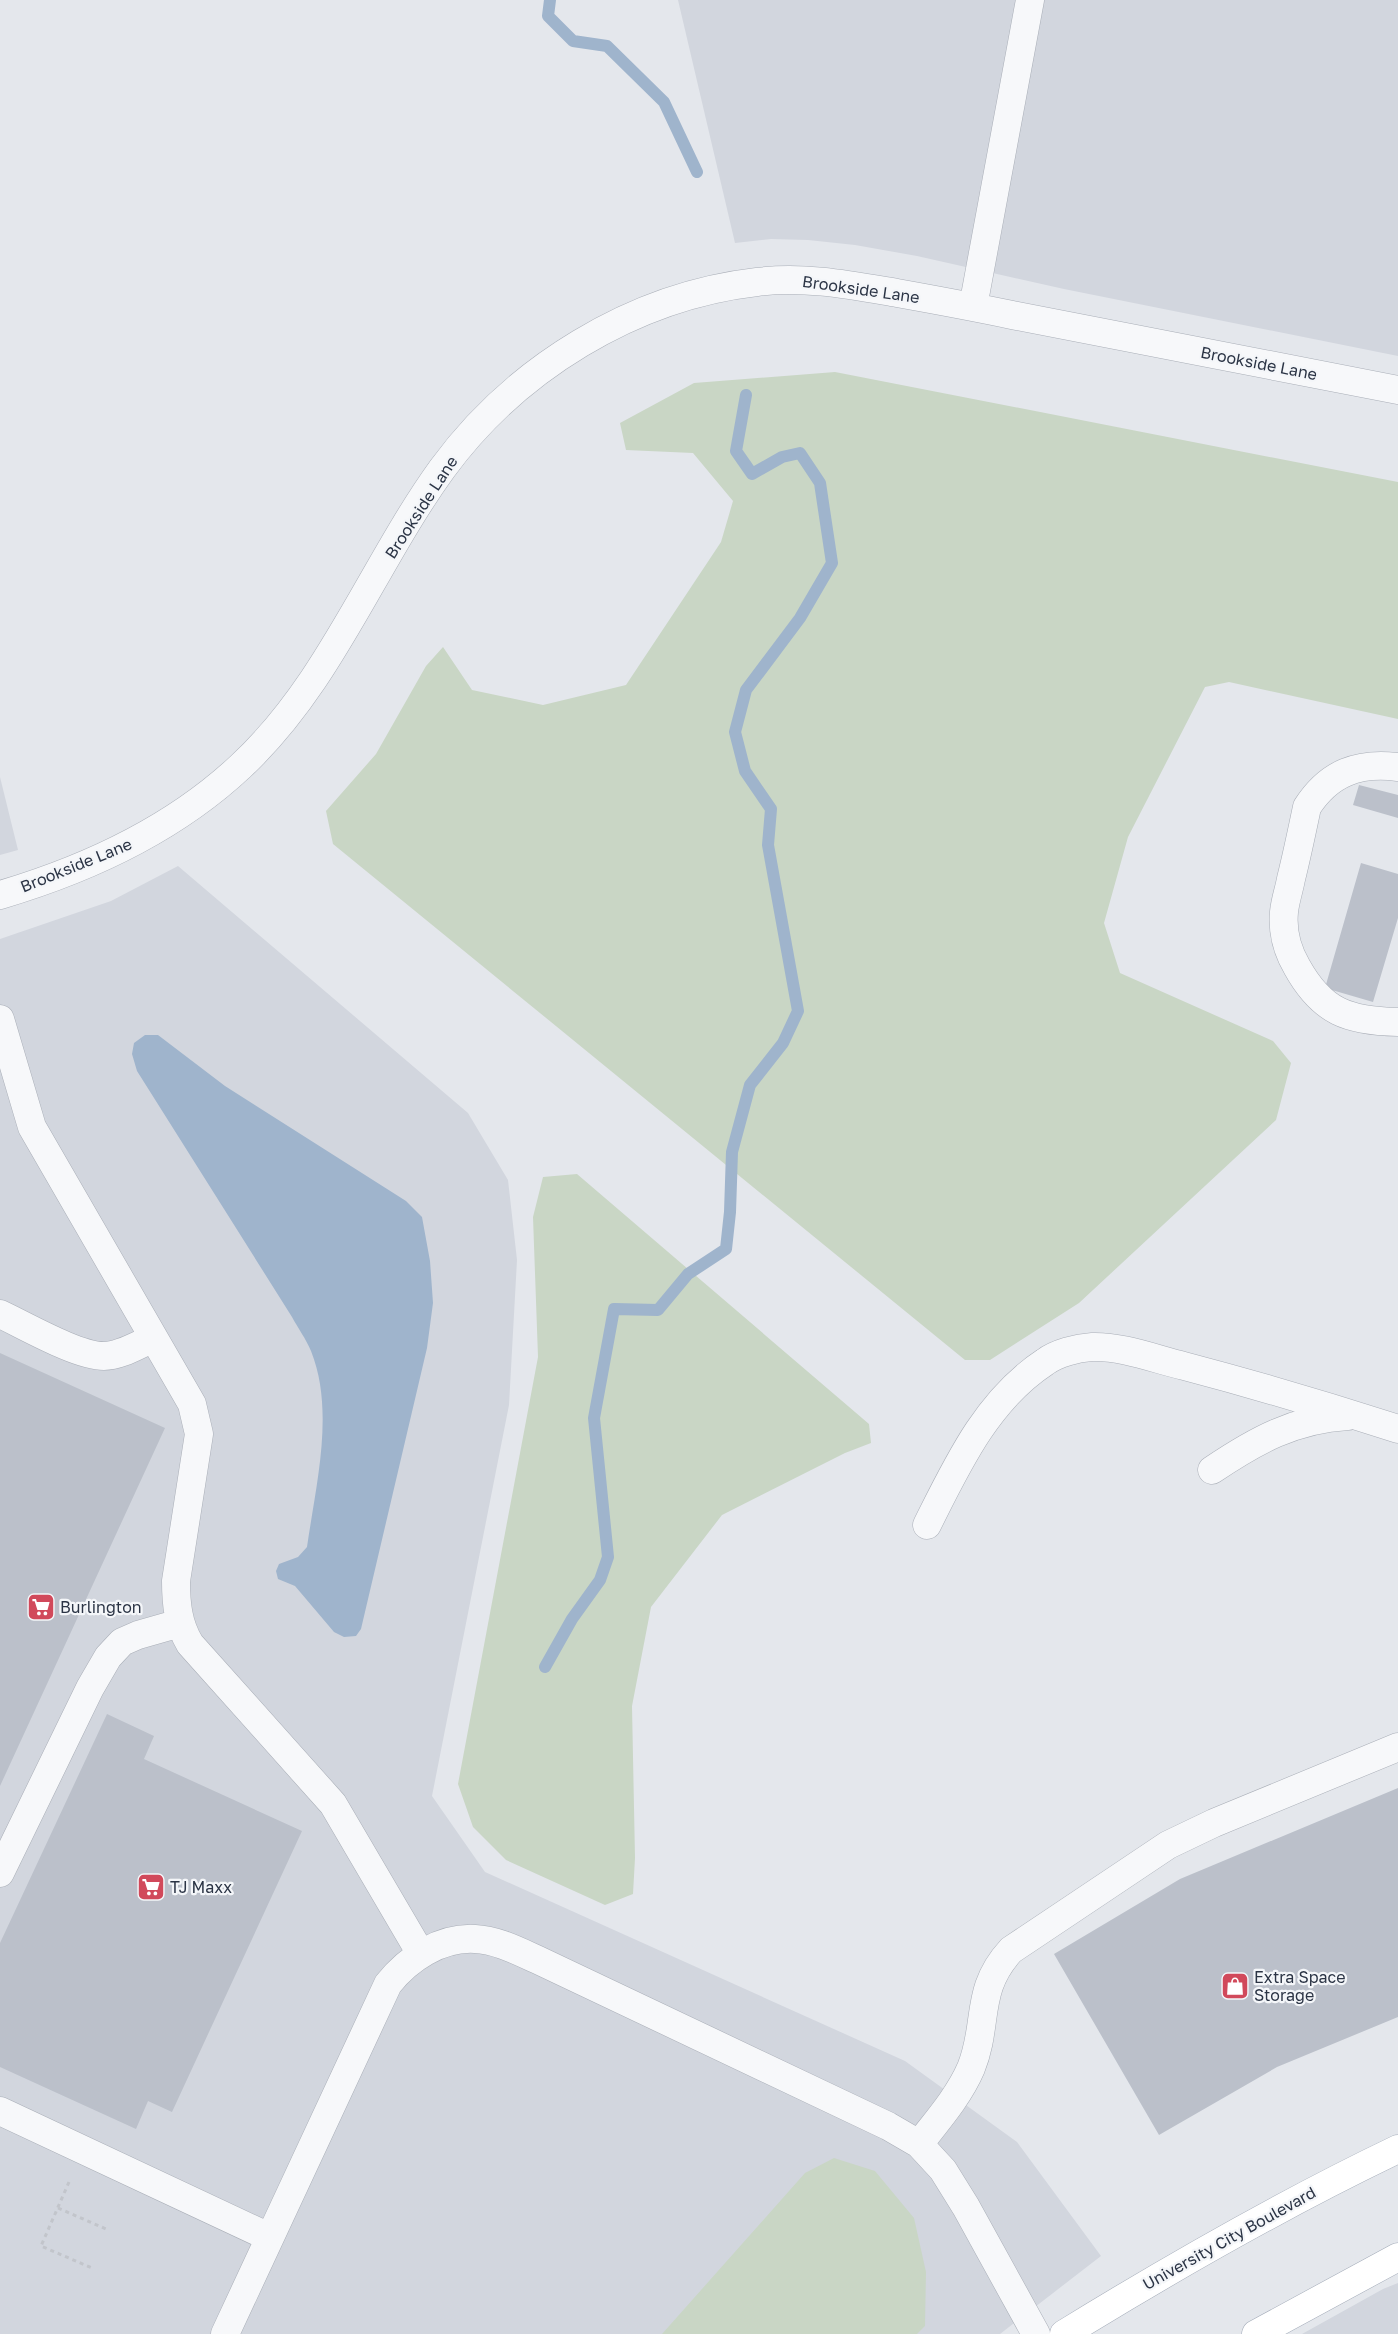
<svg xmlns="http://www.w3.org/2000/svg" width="1398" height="2334" viewBox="0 0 1398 2334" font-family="'Golos Text',sans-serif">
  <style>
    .built { fill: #d2d6de }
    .green { fill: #c9d6c5 }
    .water { fill: #9fb4cc }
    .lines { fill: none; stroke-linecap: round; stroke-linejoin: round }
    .stream { stroke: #9fb4cc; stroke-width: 12 }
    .building { fill: #bbc0ca }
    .minor-casing { stroke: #a9aeb7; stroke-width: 29 }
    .major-casing { stroke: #a3abb8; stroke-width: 29 }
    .path { stroke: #c2c5cb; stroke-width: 3; stroke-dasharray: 4 4; stroke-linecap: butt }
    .minor { stroke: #f7f8fa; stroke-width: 28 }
    .major { stroke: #fff; stroke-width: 28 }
    .labels { text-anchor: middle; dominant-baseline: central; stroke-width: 4.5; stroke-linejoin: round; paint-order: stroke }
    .street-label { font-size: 16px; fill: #2b3445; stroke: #f4f6f9 }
    .poi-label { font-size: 16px; fill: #2b3445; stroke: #f4f6f9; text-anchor: start }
  </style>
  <rect width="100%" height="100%" fill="#e4e7ec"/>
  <!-- built -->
  <path class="built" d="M678,0H1398V356L1064,289L917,256L855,245L808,240L771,239L735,243Z
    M0,777L18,850L0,855Z
    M178,866L468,1113L508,1180L517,1260L509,1405L432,1796L485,1872L905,2061L1017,2142L1101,2256L1000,2334H0V939L111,901Z
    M1398,2283V2334H1302L1383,2289Z"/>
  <!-- green -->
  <path class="green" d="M835,372L1398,482V719L1229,682L1205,687L1128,837L1104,923L1120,973L1273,1041L1291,1063L1276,1120L1079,1303L990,1360H965L333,844L326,811L376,754L426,666L443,647L472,690L543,705L626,685L721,542L733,501L693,453L626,450L620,423L694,383Z
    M577,1174L869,1424L871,1443L845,1453L722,1515L651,1607L632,1706L635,1858L633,1894L605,1905L506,1860L473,1827L458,1784L538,1357L533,1217L543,1177Z
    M834,2158L875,2171L914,2218L926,2272L925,2326L917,2334H662L805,2173Z"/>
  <!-- water -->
  <path class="water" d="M145,1035H158L225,1086L406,1201L422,1217L430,1261L433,1303L427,1348L361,1629L356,1636L344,1637L334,1632L295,1586L278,1579L276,1571L279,1564L298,1557L307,1547C316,1484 335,1411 311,1351C306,1339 298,1328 292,1317L137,1071L132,1054L134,1043Z"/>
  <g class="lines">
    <!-- stream -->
    <path class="stream" d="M550,0L548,16L573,41L607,46L664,102L697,172
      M545,1667L572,1619L600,1580L608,1557L594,1418L614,1309L658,1310L688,1274L726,1249L730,1212L732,1152L750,1085L783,1043L798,1011L768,845L771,809L745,771L735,732L746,690L800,618L832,563L820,483L800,453L782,457L752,474L736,451L746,395"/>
  </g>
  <!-- building -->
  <path class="building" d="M1359,785L1398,795V818L1353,805Z
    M1361,863L1398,874V918L1373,1002L1325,988Z
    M0,1353L165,1428L0,1786Z
    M107,1714L154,1736L144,1759L302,1831L172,2112L148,2101L136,2129L0,2067V1943Z
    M1398,1788V2017L1277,2067L1159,2135L1054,1954L1180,1879Z"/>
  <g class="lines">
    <!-- minor casing -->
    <g class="minor-casing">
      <path id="minor" d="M973,307L1030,0
        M1398,767C1358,762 1329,773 1307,807C1302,831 1297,855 1291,879C1289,890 1285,901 1284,912C1282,933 1287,950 1297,967C1322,1012 1348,1021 1398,1022
        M0,895C88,869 174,829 241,766C330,683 372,566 442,469C515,369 633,296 757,282C805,276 850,285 897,293C936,300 974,307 1012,315C1141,340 1269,365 1398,390
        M0,1019L32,1127L192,1404L199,1434L176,1581C176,1604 178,1624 190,1644L333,1804L421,1954
        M0,1314C26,1326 77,1356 104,1356C121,1356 139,1344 154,1338
        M1212,1470C1255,1441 1294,1419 1348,1416
        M927,1525C957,1465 987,1400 1045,1362C1057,1353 1077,1348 1092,1347C1122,1346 1155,1359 1184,1366C1256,1385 1327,1406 1398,1429
        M0,1873L90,1688L108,1657L122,1642L138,1635L180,1623
        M0,2111L269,2237
        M919,2144C937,2121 959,2096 971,2068C989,2024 974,1990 1011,1950L1168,1845L1214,1823L1398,1747
        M225,2334L388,1984C408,1959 440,1937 475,1939C497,1940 518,1951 538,1960L888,2126L919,2144L943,2170L966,2207L1036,2334"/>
    </g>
    <!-- major casing -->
    <g class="major-casing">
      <path id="major" d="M1064,2334C1173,2267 1283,2204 1398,2149
        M1256,2334L1398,2257"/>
    </g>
    <!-- path -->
    <path class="path" d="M69,2182L41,2246L92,2268
      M58,2208L106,2229"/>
    <!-- minor -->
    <use href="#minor" class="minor"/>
    <!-- major -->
    <use href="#major" class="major"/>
  </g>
  <!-- icons -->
  <defs>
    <g id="supermarket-square" transform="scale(1.4375)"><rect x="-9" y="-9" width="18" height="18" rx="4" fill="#d1495b" stroke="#f4f6f9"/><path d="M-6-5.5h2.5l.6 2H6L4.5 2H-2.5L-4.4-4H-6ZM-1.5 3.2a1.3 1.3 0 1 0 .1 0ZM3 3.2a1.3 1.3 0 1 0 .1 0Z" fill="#fff"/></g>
    <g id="shop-square" transform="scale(1.4375)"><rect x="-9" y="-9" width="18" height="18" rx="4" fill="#d1495b" stroke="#f4f6f9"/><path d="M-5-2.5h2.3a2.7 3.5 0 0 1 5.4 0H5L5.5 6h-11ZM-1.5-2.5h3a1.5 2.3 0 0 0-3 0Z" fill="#fff"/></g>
  </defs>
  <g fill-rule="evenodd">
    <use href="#supermarket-square" x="41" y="1607"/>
    <use href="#supermarket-square" x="151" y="1887"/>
    <use href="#shop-square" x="1235" y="1986"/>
  </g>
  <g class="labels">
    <!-- street labels -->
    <g class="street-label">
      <text transform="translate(861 289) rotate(8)">Brookside Lane</text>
      <text transform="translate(1259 363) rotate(11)">Brookside Lane</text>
      <text transform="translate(421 507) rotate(-57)">Brookside Lane</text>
      <text transform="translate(76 865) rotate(-22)">Brookside Lane</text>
      <text transform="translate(1229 2238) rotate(-29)">University City Boulevard</text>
    </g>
    <!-- poi labels -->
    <g class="poi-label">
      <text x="60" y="1607">Burlington</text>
      <text x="170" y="1887">TJ Maxx</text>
      <text x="1254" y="1977">Extra Space<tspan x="1254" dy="18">Storage</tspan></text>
    </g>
  </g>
</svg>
